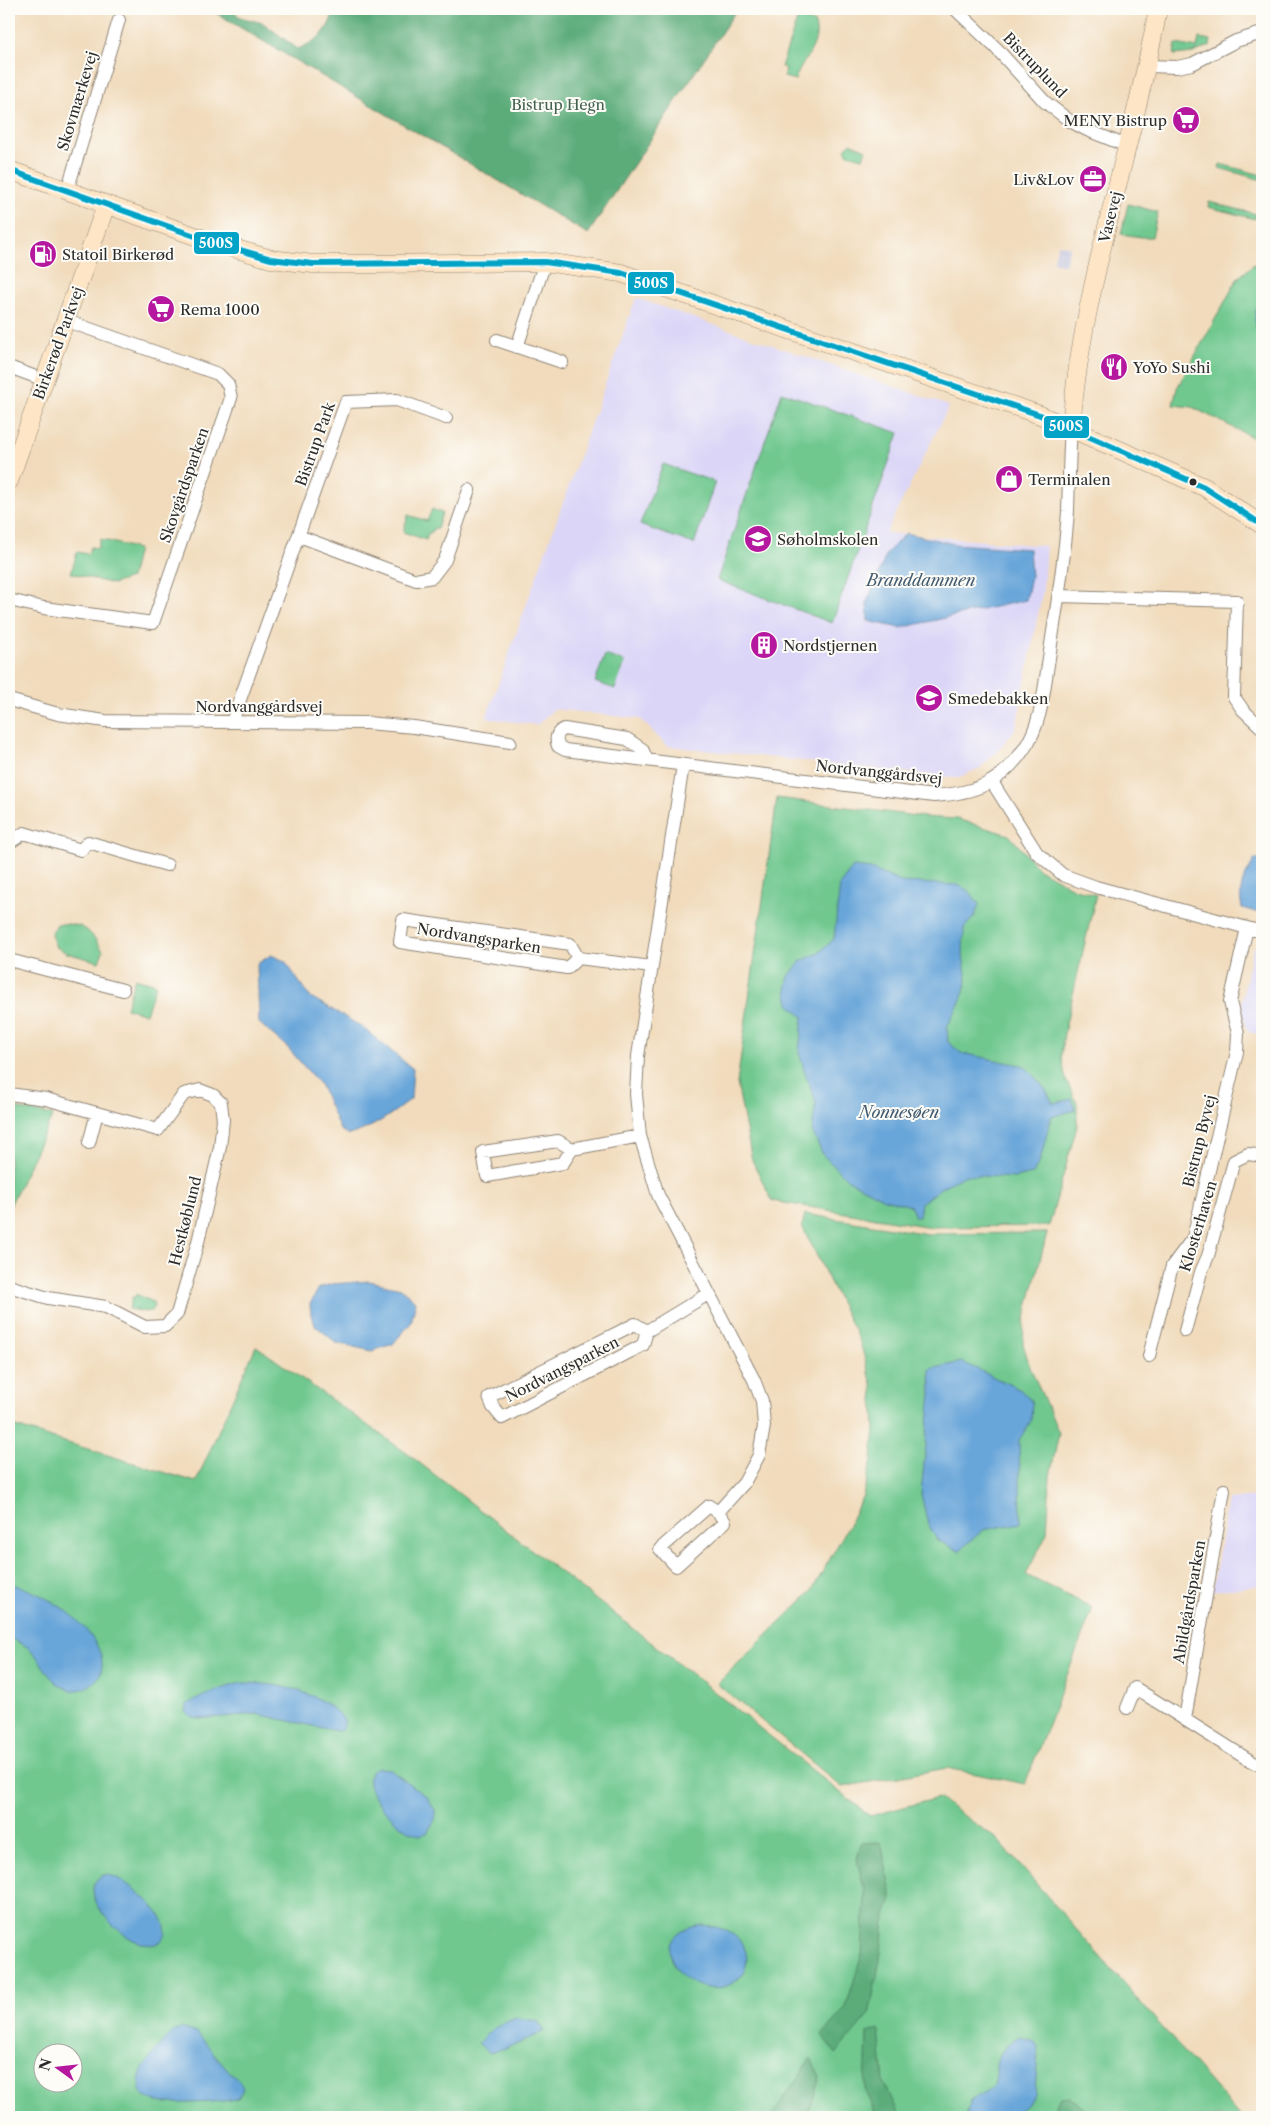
<svg xmlns="http://www.w3.org/2000/svg" width="1271" height="2126" viewBox="0 0 1271 2126" font-family="'Libre Caslon Text',serif">
  <style>
    .built { fill: #dbd6f7 }
    .industrial { fill: #c1c2dd }
    .green { fill: #6fc88f; stroke: #4d7a5d; fill-rule: evenodd }
    .forest { fill: #5bac7a; stroke: #436c52 }
    .water { fill: #67a5d9; stroke: #496882 }
    .lines { fill: none; stroke-linecap: round; stroke-linejoin: round }
    .street-casing { stroke: #8e8374; stroke-width: 14 }
    .secondary-casing { stroke: #8e8374; stroke-width: 19 }
    .street { stroke: #fff; stroke-width: 12 }
    .secondary { stroke: #fee5c5; stroke-width: 18 }
    .bus-1-casing { stroke: #fdfcf7; stroke-width: 10 }
    .bus-1 { stroke: #02a3c6; stroke-width: 6 }
    .bus-dot { fill: #2b2b2b; stroke: #fdfcf7; stroke-width: 2 }
    .labels { text-anchor: middle; dominant-baseline: central; stroke-width: 4; stroke-linejoin: round; paint-order: stroke }
    .street-label { font-size: 15px; fill: #2b2b2b; stroke: #fdfcf7 }
    .park-label { font-size: 15px; fill: #43624e; stroke: #fdfcf7 }
    .poi-label { font-size: 15px; fill: #2b2b2b; stroke: #fdfcf7; text-anchor: start }
    .water-label { font-size: 16px; font-style: italic; fill: #435c71; stroke: #fdfcf7 }
    .line-badge { stroke: #fdfcf7; stroke-width: 2 }
    .badge-label { font-size: 14px; text-anchor: middle; font-weight: bold; fill: #fff }
  </style>
  <rect width="100%" height="100%" fill="#fdfcf7"/>
  <filter id="ink" filterUnits="userSpaceOnUse"><feTurbulence type="fractalNoise" baseFrequency=".02" numOctaves="2"/><feDisplacementMap in="SourceGraphic" scale="10" xChannelSelector="R" yChannelSelector="G"/><feConvolveMatrix kernelMatrix="1 2 1 2 8 2 1 2 1" color-interpolation-filters="sRGB"/></filter>
  <filter id="wash" filterUnits="userSpaceOnUse"><feTurbulence type="fractalNoise" baseFrequency=".0096" numOctaves="4" result="noise"/><feDisplacementMap in="SourceGraphic" scale="20" xChannelSelector="R" yChannelSelector="G"/><feGaussianBlur stdDeviation="1.12" result="paint"/><feColorMatrix in="noise" values="0 0 0 0 0 0 0 0 0 0 0 0 0 0 0 0 0 1.4 0 .05"/><feComposite in="paint" operator="in"/></filter>
  <g filter="url(#wash)">
    <rect width="100%" height="100%" fill="#f1dbbc"/>
    <!-- built -->
    <path class="built" d="M636,298L949,406L886,533L1046,546L1043,589L1016,728L998,751L980,768L957,778L667,746L640,719L554,709L537,725L486,718Z
      M1262,943V1035L1249,1032L1245,1026L1241,1005L1253,948Z
      M1262,1496V1585L1212,1591L1228,1500Z"/>
    <!-- industrial -->
    <path class="industrial" d="M1058,244L1070,247L1065,265L1053,262Z"/>
    <!-- green -->
    <path class="green" d="M798,17L814,22C823,44 801,61 795,80L784,77L786,68L781,67Z
      M1199,38L1211,40L1210,46L1193,53L1174,55L1176,44L1197,48Z
      M851,143L866,150L863,158L848,154L845,149Z
      M1220,164L1262,175V180L1219,168Z
      M1209,202L1256,214L1255,219L1208,207Z
      M1128,204L1158,212L1152,237H1141L1121,234Z
      M1262,253V442L1192,407L1173,405L1177,388L1238,278L1261,258Z
      M782,392L899,433L832,623L717,580Z
      M663,464L715,482L694,544L640,525Z
      M432,509L442,513L437,529L434,528L431,533L429,532L426,540L403,532L408,515L427,521Z
      M100,539L138,549L131,578L113,584L71,573L77,552L88,554L91,547L98,548Z
      M605,655L625,662L615,689L595,682Z
      M777,798L924,817L957,819L1009,835L1039,869L1073,888L1096,895L1064,1033L1061,1056L1066,1080L1077,1103V1126L1049,1226L931,1227L772,1201L752,1160L737,1083Z
      M57,924C83,923 90,929 103,951L99,962L67,953L56,947L51,935Z
      M135,978L156,984L146,1014L126,1008Z
      M9,1107L53,1115L9,1208Z
      M805,1214L928,1234L1047,1233L1024,1322L1023,1344L1030,1367L1059,1433L1050,1476L1047,1533L1026,1575L1093,1608L1025,1784L947,1768L842,1787L717,1684L811,1592L848,1527L863,1495L872,1460L875,1428L872,1384L860,1342L802,1226Z
      M136,1294L153,1302L154,1306L151,1311L145,1312L129,1309L132,1297H135Z
      M256,1346L408,1454L702,1682L870,1816L938,1798L996,1838L1241,2117H9V1425L196,1482ZM42,2054H72V2084H42Z"/>
    <!-- forest -->
    <path class="forest" d="M209,9H231L240,17L263,23L298,49C317,40 326,35 333,14L320,9H737L588,234Z
      M881,1842L892,1898L884,1923L880,1960L869,2015L836,2054L822,2035L846,2007L862,1954L865,1893L857,1860L861,1843Z
      M879,2029L884,2082L900,2117H877L865,2090L867,2033Z
      M811,2058L820,2077L807,2117H771Z
      M1070,2096L1088,2113L1090,2117H1057L1055,2105L1060,2097Z"/>
    <!-- water -->
    <path class="water" d="M1262,300V344C1255,331 1251,312 1262,300Z
      M906,533L954,544L1029,549L1031,577L1026,600L900,628L868,621L867,602L887,553Z
      M1255,859H1262V914L1242,908C1237,888 1245,875 1255,859Z
      M853,867L871,869L901,882L958,885L969,891L979,904L975,916L964,928L963,955L967,981L961,1000L947,1027L948,1042L961,1053L1025,1066L1046,1090L1053,1103L1072,1099L1075,1110L1051,1117L1040,1161L1033,1174L1014,1178L966,1175L942,1187L921,1203L919,1217H915L911,1206L884,1199L848,1180L823,1155L812,1131L816,1102L805,1073L799,1052L803,1017L789,1004L786,989L789,976L801,961L819,953L834,939L840,884Z
      M271,955L285,961L309,996L362,1027L413,1069L411,1099C391,1115 373,1128 349,1135L340,1130L321,1086L288,1048L259,1023L257,964Z
      M369,1281L401,1288L416,1302L411,1323L393,1344L372,1351L336,1343L315,1325L311,1315L310,1304L319,1288L332,1284Z
      M962,1362L1021,1390L1032,1402L1031,1421L1019,1440L1021,1523L983,1530L959,1551L937,1540L928,1524L921,1494L931,1393L930,1369Z
      M9,1583C28,1588 47,1598 64,1609C83,1623 119,1661 93,1683C86,1689 76,1692 68,1689C49,1683 44,1664 32,1651C26,1645 17,1642 9,1638Z
      M241,1683C278,1683 320,1690 345,1721L343,1729L337,1731L256,1714L198,1719L191,1717L185,1711L187,1704C204,1695 222,1688 241,1683Z
      M379,1768L389,1769L427,1797L435,1810V1820L427,1833L420,1835C414,1834 410,1832 405,1829C392,1820 349,1778 379,1768Z
      M108,1874C125,1880 150,1900 160,1915C164,1921 165,1927 166,1934C148,1975 58,1885 108,1874Z
      M703,1925C715,1926 726,1929 736,1937C752,1950 750,1975 731,1984C686,2007 636,1933 703,1925Z
      M516,2018L538,2021L544,2031L523,2042L490,2053L478,2043L494,2027Z
      M181,2028L197,2033L228,2070L239,2080L243,2088L239,2098C231,2102 167,2105 158,2102C151,2101 146,2097 141,2092C138,2085 139,2076 143,2069C149,2059 170,2030 181,2028Z
      M1020,2036L1035,2042L1038,2049L1035,2093L1027,2104L1012,2117H966L971,2100C977,2095 987,2094 991,2088C997,2081 996,2074 996,2066C998,2053 1009,2041 1020,2036Z"/>
  </g>
  <g filter="url(#ink)">
    <g class="lines">
      <!-- street casing -->
      <g class="street-casing">
        <path id="street" d="M955,9L996,48L1045,102L1070,121L1087,130L1127,146
          M1148,66L1177,67L1192,64L1236,41L1262,33
          M67,191L119,20
          M497,340L562,362
          M517,347L545,262
          M9,367L44,380
          M299,536L416,580L432,577L445,560L469,490
          M1059,596L1237,601L1234,697L1243,710L1262,728
          M9,600L44,608L153,623L231,398L228,384L218,374L67,321
          M9,700L58,714L105,721L367,723L414,727L510,742
          M232,722L346,402L397,400L446,418
          M647,760L642,749L627,739L564,729C557,732 555,738 558,746L565,750L934,796C975,793 1000,784 1024,749C1042,724 1044,688 1049,658C1056,610 1065,560 1068,511C1069,483 1069,456 1071,428
          M683,765L638,1056L636,1094L640,1136L658,1195L754,1380L762,1401L764,1426L759,1455L744,1483L718,1512L725,1522L676,1566L660,1549L709,1506L718,1512
          M992,782L1037,853L1063,875L1096,887L1262,932
          M9,840L12,841L24,833L81,850L88,842L167,865
          M578,958L567,968L400,942L403,920L570,944L578,958L652,967
          M9,960L123,990
          M9,1094L46,1099L158,1130L184,1094L200,1090L213,1095L221,1103L223,1120L220,1147L198,1242L177,1314L165,1326L145,1327L106,1307L48,1298L9,1286
          M89,1143L97,1113
          M572,1149L563,1163L487,1176L483,1152L558,1141L572,1149L640,1136
          M647,1331L643,1345L502,1418L493,1407L489,1397L635,1324L647,1331L708,1294
          M1185,1331L1201,1272L1208,1256L1234,1161L1248,1154L1262,1156
          M1149,1356L1172,1266L1193,1238L1237,1052L1238,1033L1230,1002L1247,928
          M1127,1708L1135,1688L1252,1762L1262,1766
          M1185,1719L1224,1490"/>
      </g>
      <!-- secondary casing -->
      <g class="secondary-casing">
        <path id="secondary" d="M9,170L212,242L271,259L313,264H376L545,262L621,273L1040,415L1204,487L1262,525
          M1071,428C1082,285 1133,149 1158,9
          M9,481L106,205"/>
      </g>
      <!-- street -->
      <use href="#street" class="street"/>
      <!-- secondary -->
      <use href="#secondary" class="secondary"/>
      <!-- bus-1 casing -->
      <g class="bus-1-casing">
        <path id="bus-1" d="M9,170L212,242L271,259L313,264L545,262L621,273L1040,415L1204,487L1262,525"/>
      </g>
      <!-- bus-1 -->
      <use href="#bus-1" class="bus-1"/>
    </g>
  </g>
  <!-- icons -->
  <defs>
    <g id="supermarket-disc" transform="scale(1.4375)"><circle r="9.5" fill="#b5179e" stroke="#fdfcf7"/><path d="M-6-5.5h2.5l.6 2H6L4.5 2H-2.5L-4.4-4H-6ZM-1.5 3.2a1.3 1.3 0 1 0 .1 0ZM3 3.2a1.3 1.3 0 1 0 .1 0Z" fill="#fff"/></g>
    <g id="office-disc" transform="scale(1.4375)"><circle r="9.5" fill="#b5179e" stroke="#fdfcf7"/><path d="M-6-3h4V-5.5h4V-3h4V5H-6ZM-1-4.5V-3h2v-1.5ZM-6 0V1H6V0Z" fill="#fff"/></g>
    <g id="fuel-disc" transform="scale(1.4375)"><circle r="9.5" fill="#b5179e" stroke="#fdfcf7"/><path d="M-5.5-6h7V0h2V4h1.3V-2.5L3-4.5l.8-.8L6-3V5H2.5V1h-1V6h-7ZM-4.2-4.7v3.2H.2V-4.7Z" fill="#fff"/></g>
    <g id="restaurant-disc" transform="scale(1.4375)"><circle r="9.5" fill="#b5179e" stroke="#fdfcf7"/><path d="M-5-6h1v4h1v-4h1v4h1v-4h1v5L-1.5 .5V6h-2V.5L-5-1ZM5-6V6H3V1.5H1.5Q1.5-4 5-6Z" fill="#fff"/></g>
    <g id="shop-disc" transform="scale(1.4375)"><circle r="9.5" fill="#b5179e" stroke="#fdfcf7"/><path d="M-5-2.5h2.3a2.7 3.5 0 0 1 5.4 0H5L5.5 6h-11ZM-1.5-2.5h3a1.5 2.3 0 0 0-3 0Z" fill="#fff"/></g>
    <g id="school-disc" transform="scale(1.4375)"><circle r="9.5" fill="#b5179e" stroke="#fdfcf7"/><path d="M0-5L7-2L0 1L-7-2ZM-4 1L0 2.5L4 1V4Q0 6-4 4Z" fill="#fff"/></g>
    <g id="building-disc" transform="scale(1.4375)"><circle r="9.5" fill="#b5179e" stroke="#fdfcf7"/><path d="M-4-6H4V6H1V3H-1V6H-4ZM-2.5-4.3h1.7v1.8h-1.7ZM.8-4.3h1.7v1.8H.8ZM-2.5-1h1.7V.8h-1.7ZM.8-1h1.7V.8H.8Z" fill="#fff"/></g>
  </defs>
  <g fill-rule="evenodd">
    <use href="#supermarket-disc" x="1186" y="120"/>
    <use href="#office-disc" x="1093" y="179"/>
    <use href="#fuel-disc" x="43" y="254"/>
    <use href="#supermarket-disc" x="161" y="309"/>
    <use href="#restaurant-disc" x="1114" y="367"/>
    <use href="#shop-disc" x="1009" y="479"/>
    <use href="#school-disc" x="758" y="539"/>
    <use href="#building-disc" x="764" y="645"/>
    <use href="#school-disc" x="929" y="698"/>
  </g>
  <!-- markers -->
  <circle class="bus-dot" cx="1193" cy="482" r="4.5"/>
  <g class="labels">
    <!-- street labels -->
    <g class="street-label">
      <text transform="translate(1035 65) rotate(46)">Bistruplund</text>
      <text transform="translate(77 101) rotate(-73)">Skovmærkevej</text>
      <text transform="translate(1110 217) rotate(-76)">Vasevej</text>
      <text transform="translate(58 343) rotate(-70)">Birkerød Parkvej</text>
      <text transform="translate(315 444) rotate(-70)">Bistrup Park</text>
      <text transform="translate(184 485) rotate(-71)">Skovgårdsparken</text>
      <text x="259" y="706">Nordvanggårdsvej</text>
      <text transform="translate(879 772) rotate(6)">Nordvanggårdsvej</text>
      <text transform="translate(479 938) rotate(9)">Nordvangsparken</text>
      <text transform="translate(1199 1141) rotate(-76)">Bistrup Byvej</text>
      <text transform="translate(185 1221) rotate(-76)">Hestkøblund</text>
      <text transform="translate(1198 1226) rotate(-73)">Klosterhaven</text>
      <text transform="translate(562 1369) rotate(-27)">Nordvangsparken</text>
      <text transform="translate(1189 1602) rotate(-80)">Abildgårdsparken</text>
    </g>
    <!-- park labels -->
    <g class="park-label">
      <text x="558" y="104">Bistrup Hegn</text>
    </g>
    <!-- poi labels -->
    <g class="poi-label">
      <text x="1167" y="120" text-anchor="end">MENY Bistrup</text>
      <text x="1074" y="179" text-anchor="end">Liv&amp;Lov</text>
      <text x="62" y="254">Statoil Birkerød</text>
      <text x="180" y="309">Rema 1000</text>
      <text x="1133" y="367">YoYo Sushi</text>
      <text x="1028" y="479">Terminalen</text>
      <text x="777" y="539">Søholmskolen</text>
      <text x="783" y="645">Nordstjernen</text>
      <text x="948" y="698">Smedebakken</text>
    </g>
    <!-- water labels -->
    <g class="water-label">
      <text x="921" y="580">Branddammen</text>
      <text x="899" y="1112">Nonnesøen</text>
    </g>
  </g>
  <g class="line-badge">
    <rect x="193" y="231" width="47" height="24" rx="5" fill="#02a3c6"/>
    <rect x="627" y="271" width="48" height="24" rx="5" fill="#02a3c6"/>
    <rect x="1043" y="415" width="47" height="24" rx="5" fill="#02a3c6"/>
  </g>
  <g class="badge-label">
    <text x="216" y="248">500S</text>
    <text x="651" y="288">500S</text>
    <text x="1066" y="431">500S</text>
  </g>
  <!-- margin -->
  <rect width="1271" height="2126" fill="none" stroke="#fdfcf7" stroke-width="30"/>
  <!-- north arrow -->
  <g transform="translate(58 2068) rotate(285)"><circle r="24" fill="#fdfcf7" stroke="#a9a8a5"/>
  <path d="M0-4L9 19L0 12L-9 19Z" fill="#b5179e"/>
  <text y="-8" font-size="14" font-weight="bold" text-anchor="middle" fill="#2b2b2b">N</text>
  </g>
</svg>
